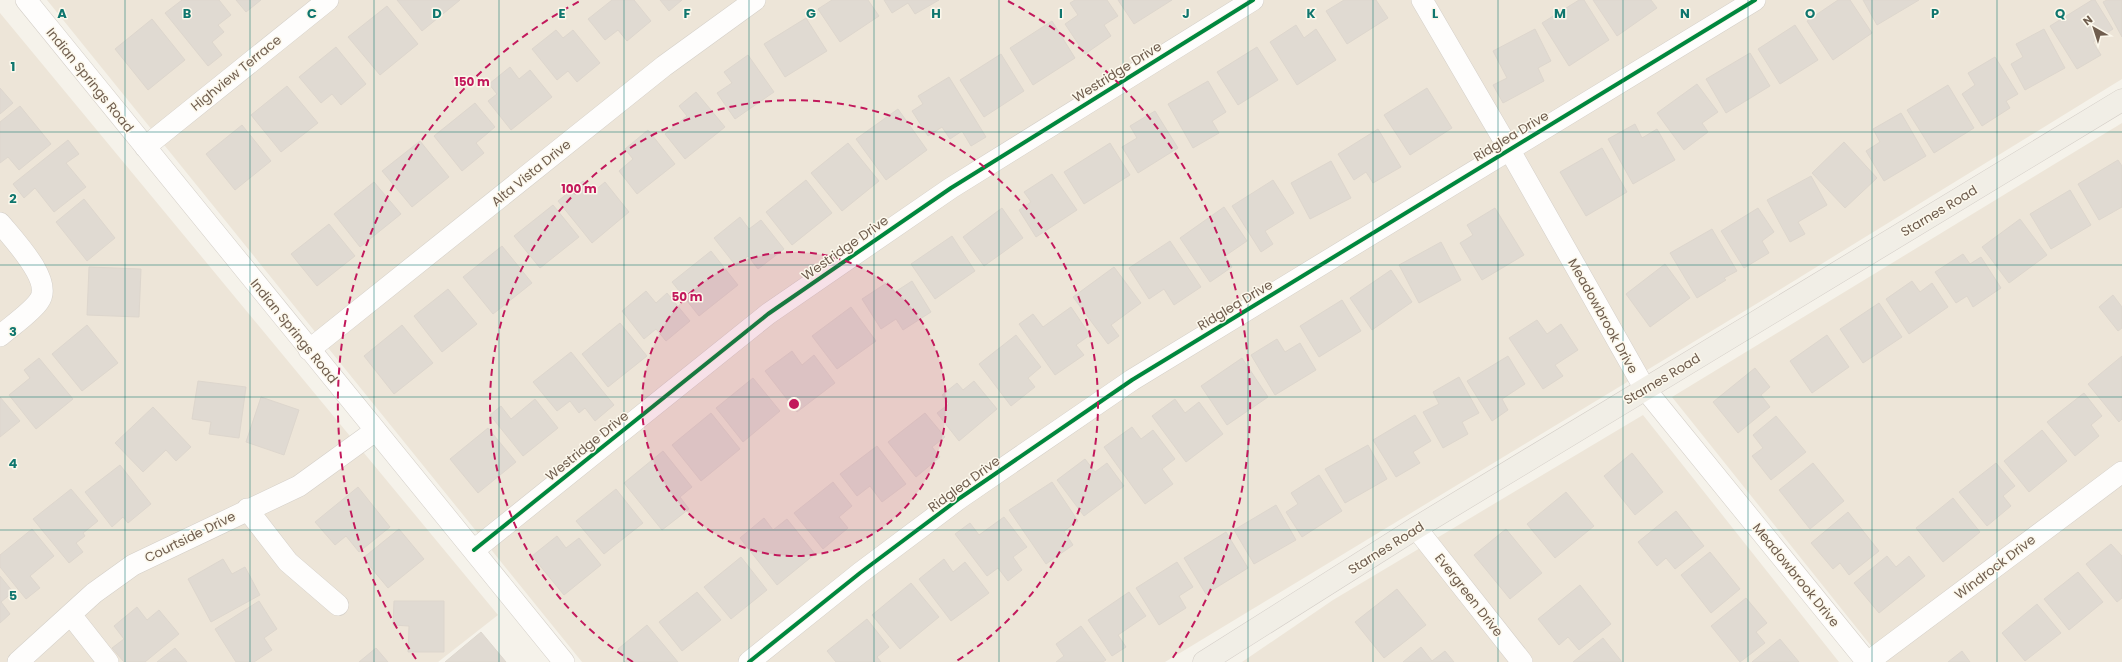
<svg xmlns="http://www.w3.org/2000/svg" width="2122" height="662" viewBox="0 0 2122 662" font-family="Poppins,sans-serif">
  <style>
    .residential { fill: #ede5d8 }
    .building { fill: #e0dad2; stroke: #ddd6cd }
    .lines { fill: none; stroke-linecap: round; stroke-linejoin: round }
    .minor-casing { stroke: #d4cfc8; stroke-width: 22 }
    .major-casing { stroke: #d3cdc7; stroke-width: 23 }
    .minor { stroke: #fefdfc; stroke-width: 21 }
    .major { stroke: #f1eee6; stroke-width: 22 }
    .cycleway-casing { stroke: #fcf8ec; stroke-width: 6 }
    .cycleway { stroke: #00873e; stroke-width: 4 }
    .grid { fill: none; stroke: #0f766e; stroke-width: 1; stroke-opacity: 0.55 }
    .ring { fill: none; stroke: #c2185b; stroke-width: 2; stroke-dasharray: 7 5 }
    .labels { text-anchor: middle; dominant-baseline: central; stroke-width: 3; stroke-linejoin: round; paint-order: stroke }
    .street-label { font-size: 13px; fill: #6f5d4e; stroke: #fcf8ec }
    .grid-label { font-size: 13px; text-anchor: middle; font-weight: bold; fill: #0f766e; stroke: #fcf8ec; stroke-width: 3; stroke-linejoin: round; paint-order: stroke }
    .centre { fill: #c2185b; stroke: #fcf8ec; stroke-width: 2 }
    .ring-label { font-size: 12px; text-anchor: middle; font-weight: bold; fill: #c2185b; stroke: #fcf8ec; stroke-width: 3; stroke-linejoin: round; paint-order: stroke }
  </style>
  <rect width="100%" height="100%" fill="#f5f2ea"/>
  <!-- residential -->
  <path class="residential" d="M47,0H2122V79L1771,295L1165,662H582Z
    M0,13L498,615L438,662H0Z
    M2122,123V662H1884L1672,397Z
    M1643,415L1839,662H1242L1333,600Z"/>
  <!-- building -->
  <path class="building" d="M182,0H219L231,15L218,25L224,32L212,42L222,55L208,66L165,13Z
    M236,0H261L246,12Z
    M397,0H460L422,31Z
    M612,0H634L651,21L627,41L618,30L605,40L588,19Z
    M660,0H682L669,11Z
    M832,0H868L879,16L840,42L818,9Z
    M884,0H939L915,14L908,3L892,13Z
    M1075,0H1107L1118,16L1104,25L1111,36L1085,54L1065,24L1078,15L1070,3Z
    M1118,0H1172L1134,24Z
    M1344,0H1376L1388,18L1347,44L1326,11Z
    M1579,0H1584L1609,40L1569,66L1542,23Z
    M1593,0H1651L1657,8L1617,36Z
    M1838,0H1850L1872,33L1833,60L1807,21Z
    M1863,0H1919L1877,25Z
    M2092,0H2095L2113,29L2093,42L2101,55L2077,69L2050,26Z
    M2107,0H2122V37L2103,2Z
    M387,6L418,44L380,75L348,37Z
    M806,18L827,51L785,77L764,44Z
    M152,19L185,60L148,90L115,49Z
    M1052,21L1075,58L1033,85L1010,48Z
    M1296,25L1304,38L1316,29L1336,60L1297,85L1270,42Z
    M1795,25L1818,60L1780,84L1758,49Z
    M1535,29L1551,61L1538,68L1544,81L1503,103L1493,85L1507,78L1493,51Z
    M2044,29L2065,68L2025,90L2011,64L2023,57L2016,44Z
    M556,30L563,38L573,30L600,63L577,82L568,71L557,80L532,49Z
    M336,47L366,84L341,105L332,94L321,103L299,77Z
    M1257,47L1278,80L1238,105L1217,72Z
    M1750,53L1770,86L1726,113L1706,79Z
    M1001,54L1024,91L984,117L960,80Z
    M748,55L774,92L735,119L717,93L732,83L724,72Z
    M1995,57L2018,94L2006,101L2010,108L1982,126L1962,94L1975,85L1968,73Z
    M510,67L519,79L530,70L552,97L511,130L488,101L497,94L489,84Z
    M949,77L986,137L971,146L962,131L950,139L942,127L928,136L912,111L923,104L918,96Z
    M1208,81L1226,112L1212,121L1219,133L1193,148L1168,104Z
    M1697,84L1718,112L1702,123L1708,132L1684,150L1657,113Z
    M1948,85L1974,128L1934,153L1907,110Z
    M287,86L318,123L281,152L251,115Z
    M0,88L13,103L0,114Z
    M1427,88L1452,128L1410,155L1384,115Z
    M696,92L725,127L685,159L665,134L687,116L679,106Z
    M475,103L495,127L476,143L484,153L462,171L434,136Z
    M20,106L51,144L19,170L8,157L0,163V122Z
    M898,109L927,150L886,180L856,139Z
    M1155,111L1178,148L1138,173L1122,147L1137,138L1130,126Z
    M1901,113L1926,156L1884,181L1866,151L1880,142L1873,129Z
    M1635,124L1642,138L1657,129L1675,160L1633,184L1608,139Z
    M242,125L271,161L235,190L206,154Z
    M1378,129L1401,167L1373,183L1366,172L1354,180L1338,154Z
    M648,130L675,164L637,194L619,171L633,159L625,149Z
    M68,140L79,154L66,163L86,187L54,212L35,188L24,198L13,184Z
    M420,141L449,177L412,207L382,171Z
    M1844,142L1877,178L1845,208L1812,173Z
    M848,143L879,181L842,211L811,173Z
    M1110,143L1130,175L1084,204L1064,172Z
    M1602,148L1627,192L1586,216L1560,172Z
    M2118,160L2122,166V207L2099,220L2078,184Z
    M1331,161L1351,198L1310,219L1291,183Z
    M1052,174L1077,210L1036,237L1019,210L1031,202L1024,192Z
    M1811,176L1827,205L1798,222L1805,234L1790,242L1767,200Z
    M806,180L832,213L792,245L766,212Z
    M1273,180L1294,213L1265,231L1273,244L1261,252L1232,206Z
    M583,181L593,192L605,182L629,212L592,243L558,201Z
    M374,182L401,214L360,247L334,214Z
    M2070,190L2091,225L2051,249L2030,214Z
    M84,199L115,238L87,261L56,222Z
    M553,205L579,237L540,268L514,236Z
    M1224,207L1247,241L1225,256L1232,267L1210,282L1180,238Z
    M1002,208L1023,238L984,266L963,237Z
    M1495,208L1524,255L1482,280L1460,243L1473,235L1467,225Z
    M1758,208L1774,232L1762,241L1769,253L1744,268L1721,231Z
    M740,217L749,229L761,220L784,249L758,269L748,256L736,266L714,238Z
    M2020,219L2047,255L2009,283L1982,247Z
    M329,224L355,256L317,286L291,254Z
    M1712,229L1737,271L1724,278L1726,280L1697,298L1670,253Z
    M952,236L975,271L935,299L911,264Z
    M1170,241L1201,287L1174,305L1164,289L1149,299L1129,268Z
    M1441,242L1461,280L1419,303L1399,265Z
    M502,246L532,283L493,314L463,277Z
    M711,251L738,285L699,316L672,282Z
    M1963,254L1970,264L1981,257L2001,288L1973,307L1967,296L1956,303L1935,272Z
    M1665,264L1690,298L1650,327L1626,294Z
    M89,267L141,269L139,317L87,315Z
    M1114,267L1141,303L1111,325L1119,336L1108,344L1073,297Z
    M1391,270L1412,302L1372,330L1350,298Z
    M912,281L931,312L903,330L896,319L881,329L862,299L888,282L895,292Z
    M1912,281L1920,292L1932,283L1948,307L1909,334L1886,299Z
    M448,289L477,324L442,352L414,316Z
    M646,291L656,303L667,293L690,321L666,341L656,329L644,339L622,311Z
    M2113,295L2122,307V328L2118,331L2099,307Z
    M1342,300L1361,331L1319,357L1300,326Z
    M1879,303L1902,337L1863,363L1840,329Z
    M851,307L876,341L837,369L812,336Z
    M1071,307L1090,335L1076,345L1084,355L1055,375L1019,324L1033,314L1043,327Z
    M1537,320L1547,334L1561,324L1578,350L1555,365L1563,376L1543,389L1509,338Z
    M620,323L647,356L608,387L582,354Z
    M87,325L118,363L82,391L52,354Z
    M402,325L433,363L394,394L364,356Z
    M1016,335L1041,367L1028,378L1035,387L1011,406L979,364Z
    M1827,335L1849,367L1812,393L1790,361Z
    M1277,339L1285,352L1300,343L1316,370L1275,395L1251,355Z
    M792,351L802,365L814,355L835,383L797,412L765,371Z
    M571,352L614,405L595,421L585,408L579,413L570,401L557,411L533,382Z
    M1508,356L1525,384L1502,399L1508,410L1492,421L1467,381Z
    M2122,356V419L2119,422L2088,384Z
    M39,358L73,399L36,429L9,395L30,378L24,370Z
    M1242,358L1268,397L1227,425L1201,386Z
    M1755,368L1770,387L1761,395L1770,407L1738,433L1713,402Z
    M1459,377L1479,413L1462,422L1468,434L1443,448L1423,412L1439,404L1433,392Z
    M753,378L780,411L743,442L716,408Z
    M198,381L246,387L239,438L209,434L211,422L192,419Z
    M974,381L997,409L959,441L937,413L949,404L942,395L957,383L963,390Z
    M2084,393L2102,416L2091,425L2099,436L2075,456L2047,422Z
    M0,397L20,421L0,437Z
    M261,397L299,410L284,455L246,442Z
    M535,399L558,428L523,456L490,415L501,406L511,419Z
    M1175,399L1185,413L1199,402L1223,434L1186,462L1152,416Z
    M153,407L191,447L176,461L166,450L143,472L115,443Z
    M711,413L740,449L701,481L672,445Z
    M925,413L945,437L932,447L940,457L916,477L888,442Z
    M1415,415L1431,441L1413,452L1420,463L1396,477L1373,440Z
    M1776,416L1806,452L1771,480L1752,456L1763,448L1753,435Z
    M1132,427L1141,439L1153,430L1175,459L1162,469L1173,484L1145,504L1104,447Z
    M488,428L516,462L478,493L450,459Z
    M2042,430L2067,461L2029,492L2004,461Z
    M1368,445L1387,479L1345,503L1325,469Z
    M877,446L906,484L882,502L870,486L857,496L840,474Z
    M663,451L692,487L680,497L689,509L662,530L624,483Z
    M1632,453L1663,492L1635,515L1604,476Z
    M1085,459L1095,472L1107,463L1124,486L1084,516L1057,480Z
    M1813,463L1844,501L1810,529L1779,490Z
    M1996,463L2015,486L2003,496L2011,506L1987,526L1959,492Z
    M120,465L151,504L128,523L123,517L112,527L85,492Z
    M1319,475L1342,511L1302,537L1286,512L1298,504L1291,493Z
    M833,482L852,506L839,517L848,528L823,549L794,513Z
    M1052,482L1078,521L1064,531L1073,545L1046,564L1009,510Z
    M358,487L390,527L359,552L346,536L335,545L315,522Z
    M71,489L98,521L83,533L85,536L76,543L83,552L69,563L33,519Z
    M616,489L643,523L604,554L576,521Z
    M1566,492L1594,526L1555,558L1527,524Z
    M1953,498L1980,532L1943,562L1916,528Z
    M1276,505L1296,540L1254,564L1234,530Z
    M1676,511L1704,546L1675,569L1666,558L1657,566L1638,542Z
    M1848,512L1879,551L1849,575L1840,563L1833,569L1811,543Z
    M1004,517L1027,547L1013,557L1022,570L1008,581L998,568L987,576L955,534L970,523L979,535Z
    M764,518L773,530L787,519L815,554L777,585L740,538Z
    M32,529L54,556L30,576L40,588L26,599L0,567V555Z
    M399,529L424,559L388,588L363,558Z
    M1506,529L1542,573L1510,599L1474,555Z
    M1226,532L1248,568L1206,594L1184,558Z
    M557,536L566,548L579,538L601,565L564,595L532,556Z
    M2111,544L2122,556V598L2117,602L2086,564Z
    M1710,552L1740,589L1711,613L1681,575Z
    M1887,556L1896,567L1909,556L1925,576L1879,613L1854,583Z
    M741,557L767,590L731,619L704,587Z
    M223,559L232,574L245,567L260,595L211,622L188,579Z
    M944,559L953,572L965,562L989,593L951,621L919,579Z
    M1177,562L1193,587L1179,596L1186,608L1159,625L1136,588Z
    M2078,572L2103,602L2069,630L2044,599Z
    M0,576L13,592L1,602L10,614L0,623Z
    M911,583L939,617L900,649L872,615Z
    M1580,585L1611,624L1579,650L1568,637L1559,645L1538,619Z
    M1397,589L1426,625L1384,658L1355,622Z
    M697,592L721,620L682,651L659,622Z
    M1129,592L1146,616L1118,635L1126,647L1112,656L1088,620Z
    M1746,598L1767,623L1756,632L1765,643L1740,662L1711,626Z
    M259,601L277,629L264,638L272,650L254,662H236L215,629Z
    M394,601H444V652H408L409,626L393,625Z
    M2037,604L2061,633L2025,661L2002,633Z
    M137,607L147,620L159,610L179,634L145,662H124L112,648L124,639L114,626Z
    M867,619L889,647L877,657L881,662H836L827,651Z
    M647,625L678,662H624L627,660L618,649Z
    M1081,626L1106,660L1103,662H1056L1064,656L1056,644Z
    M481,632L506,662H445Z
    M1603,638L1622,662H1573Z
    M1780,639L1799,662H1752Z
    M1421,647L1432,661L1445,651L1454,662H1403Z
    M175,648L187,662H157Z
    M376,648L388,662H359Z
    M1962,651L1970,662H1948Z"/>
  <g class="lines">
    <!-- minor casing -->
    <g class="minor-casing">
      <path id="minor" d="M26,0L564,662
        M1422,0L1509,149L1645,389L1867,662
        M145,147L328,0
        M0,223C13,239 54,281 39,301C32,312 10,327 0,336
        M309,350L664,66L755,0
        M247,509L288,562L338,605
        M1416,528L1522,662
        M474,550L768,314L951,188L1253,0
        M71,615L108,662
        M18,662L94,593L133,565L299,486L375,431
        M749,662L860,573L960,498L1132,380L1755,0
        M1868,662L2122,472"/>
    </g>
    <!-- major casing -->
    <g class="major-casing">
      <path id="major" d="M1204,662L1416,528L2122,100"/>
    </g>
    <!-- minor -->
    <use href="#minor" class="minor"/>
    <!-- major -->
    <use href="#major" class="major"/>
    <!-- cycleway casing -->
    <g class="cycleway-casing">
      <path id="cycleway" d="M474,550L768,314L951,188L1253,0
        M749,662L860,573L960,498L1132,380L1755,0"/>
    </g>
    <!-- cycleway -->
    <use href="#cycleway" class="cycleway"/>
  </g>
  <!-- grid -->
  <path class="grid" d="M125,0V662M250,0V662M374,0V662M499,0V662M624,0V662M749,0V662M874,0V662M999,0V662M1123,0V662M1248,0V662M1373,0V662M1498,0V662M1623,0V662M1748,0V662M1872,0V662M1997,0V662M0,132H2122M0,265H2122M0,397H2122M0,530H2122"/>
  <!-- distance rings -->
  <circle cx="794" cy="404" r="152" fill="#c2185b" fill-opacity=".12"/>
  <g class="ring">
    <circle cx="794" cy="404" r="152"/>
    <path d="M633 662A304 304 0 1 1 955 662"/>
    <path d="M416 659A456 456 0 0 1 580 1M1008 1A456 456 0 0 1 1172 659"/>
  </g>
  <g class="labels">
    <!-- street labels -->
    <g class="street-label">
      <text transform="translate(1117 72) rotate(-32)">Westridge Drive</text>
      <text transform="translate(236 73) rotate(-39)">Highview Terrace</text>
      <text transform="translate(90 80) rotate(51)">Indian Springs Road</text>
      <text transform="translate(1511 136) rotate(-31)">Ridglea Drive</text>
      <text transform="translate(531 173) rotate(-39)">Alta Vista Drive</text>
      <text transform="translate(1939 211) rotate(-31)">Starnes Road</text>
      <text transform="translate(845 248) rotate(-35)">Westridge Drive</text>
      <text transform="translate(1235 305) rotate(-31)">Ridglea Drive</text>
      <text transform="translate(1603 316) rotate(61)">Meadowbrook Drive</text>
      <text transform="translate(294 331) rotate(51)">Indian Springs Road</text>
      <text transform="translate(1662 379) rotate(-31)">Starnes Road</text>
      <text transform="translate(587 446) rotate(-39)">Westridge Drive</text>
      <text transform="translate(964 484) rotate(-36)">Ridglea Drive</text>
      <text transform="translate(190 537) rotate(-26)">Courtside Drive</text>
      <text transform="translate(1386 548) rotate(-32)">Starnes Road</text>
      <text transform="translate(1995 567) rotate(-37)">Windrock Drive</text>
      <text transform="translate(1796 575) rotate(51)">Meadowbrook Drive</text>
      <text transform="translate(1469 595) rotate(52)">Evergreen Drive</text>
    </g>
  </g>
  <g class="grid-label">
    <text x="62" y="18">A</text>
    <text x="187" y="18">B</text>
    <text x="312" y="18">C</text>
    <text x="437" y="18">D</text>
    <text x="562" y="18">E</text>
    <text x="687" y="18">F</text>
    <text x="811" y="18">G</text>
    <text x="936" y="18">H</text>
    <text x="1061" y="18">I</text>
    <text x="1186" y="18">J</text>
    <text x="1311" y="18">K</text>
    <text x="1435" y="18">L</text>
    <text x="1560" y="18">M</text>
    <text x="1685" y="18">N</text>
    <text x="1810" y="18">O</text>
    <text x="1935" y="18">P</text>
    <text x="2060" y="18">Q</text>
    <text x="13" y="71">1</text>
    <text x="13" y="203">2</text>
    <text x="13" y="336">3</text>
    <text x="13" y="468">4</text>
    <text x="13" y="600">5</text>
  </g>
  <circle cx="794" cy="404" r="6" class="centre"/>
  <g class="ring-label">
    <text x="472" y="86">150 m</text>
    <text x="579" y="193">100 m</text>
    <text x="687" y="301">50 m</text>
  </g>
  <!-- north arrow -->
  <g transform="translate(2094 28) rotate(321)" stroke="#fcf8ec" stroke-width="3" paint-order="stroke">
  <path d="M0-3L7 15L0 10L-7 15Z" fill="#6f5d4e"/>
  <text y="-6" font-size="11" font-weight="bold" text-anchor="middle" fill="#6f5d4e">N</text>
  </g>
</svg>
